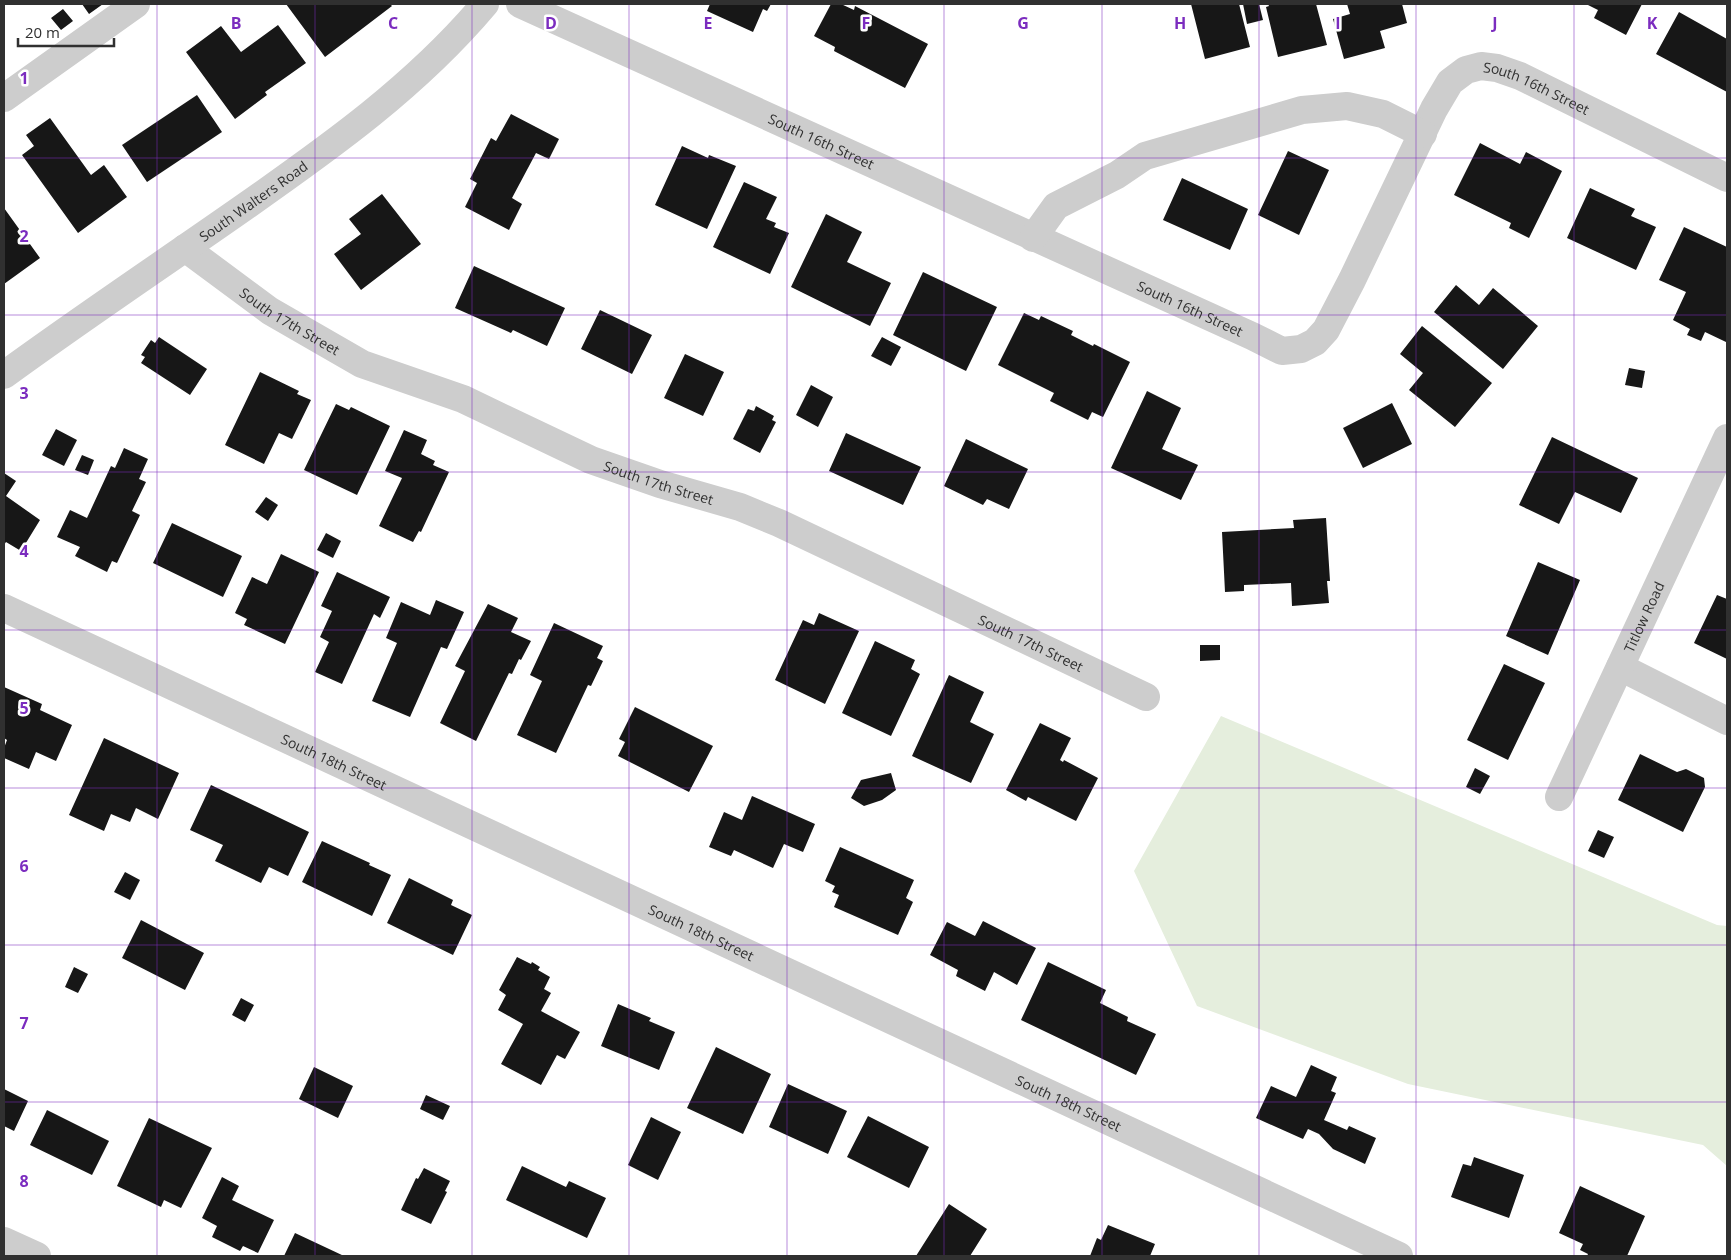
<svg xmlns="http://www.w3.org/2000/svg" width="1731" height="1260" viewBox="0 0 1731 1260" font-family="'Open Sans',sans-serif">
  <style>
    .green { fill: #e5eedd }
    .building { fill: #171717 }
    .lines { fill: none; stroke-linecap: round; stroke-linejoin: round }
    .minor { stroke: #cdcdcd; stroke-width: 28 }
    .grid { fill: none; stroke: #7b2cbf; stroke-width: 1; stroke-opacity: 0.55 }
    .labels { text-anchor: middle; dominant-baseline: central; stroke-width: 5; stroke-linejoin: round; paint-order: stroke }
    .street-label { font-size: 14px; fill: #303030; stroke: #fff }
    .grid-label { font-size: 16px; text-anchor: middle; font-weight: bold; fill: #7b2cbf; stroke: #fff; stroke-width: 5; stroke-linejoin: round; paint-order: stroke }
  </style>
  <rect width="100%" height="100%" fill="#fff"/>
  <!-- green -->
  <path class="green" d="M1221,716L1717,925L1727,926V1166L1703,1145L1408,1084L1197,1006L1134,871Z"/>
  <!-- building -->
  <path class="building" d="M82,4H103L89,14Z
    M286,4H390L392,6L325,57Z
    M710,4H771L767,11L763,9L753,32L707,11Z
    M831,4H841L854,10L855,6L928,44L905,88L834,51L835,47L814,36Z
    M1191,4H1239L1250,47L1205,59Z
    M1243,4H1259L1263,20L1247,24Z
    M1268,4H1316L1327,45L1278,57L1266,7L1269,6Z
    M1347,4H1402L1407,23L1380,31L1385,48L1344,59L1333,19L1350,14Z
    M1586,4H1642L1626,35L1594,18L1598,10Z
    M63,9L73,21L61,30L51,18Z
    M1679,12L1727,39V92L1656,54Z
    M278,25L306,63L265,92L267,95L235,119L186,52L221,26L241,52Z
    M197,95L222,132L147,182L122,145Z
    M511,114L559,139L549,159L536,153L512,198L522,204L509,230L465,207L477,183L470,179L491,138L496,141Z
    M50,118L91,175L104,165L127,197L78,233L22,155L34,146L26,135Z
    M1480,143L1520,164L1526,152L1562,171L1529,238L1509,228L1511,223L1454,195Z
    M682,146L708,158L709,155L736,166L707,229L655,205Z
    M1288,151L1329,170L1299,235L1258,215Z
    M1182,178L1248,209L1230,250L1163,220Z
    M744,182L777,197L766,219L776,223L774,227L789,233L770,274L713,247Z
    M1590,188L1635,209L1631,216L1656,227L1636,270L1567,238Z
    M382,194L421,244L361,290L334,254L361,234L349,219Z
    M4,208L40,258L4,284Z
    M826,214L862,232L847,262L891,283L870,326L791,287Z
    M1684,227L1727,247L1726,342L1705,332L1701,341L1687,335L1690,329L1673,320L1686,292L1659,280Z
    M474,266L565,308L547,346L513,330L511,333L455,308Z
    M923,272L997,307L966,371L893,335Z
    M1456,285L1479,305L1493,288L1538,326L1503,369L1434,312Z
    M600,310L652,335L632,374L581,349Z
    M1024,313L1039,320L1041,316L1073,331L1071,335L1093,346L1094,344L1130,362L1103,417L1092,412L1088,420L1050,401L1054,393L998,365Z
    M1422,326L1492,383L1455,427L1409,390L1423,373L1400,354Z
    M159,337L207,369L190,395L141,363L145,357L141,355L151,340L155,343Z
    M882,337L901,347L891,366L871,356Z
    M685,354L724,372L703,416L664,398Z
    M1629,368L1645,371L1642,388L1625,385Z
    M260,372L299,391L297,394L311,400L292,439L279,433L264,464L225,445Z
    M811,385L833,397L818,427L796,415Z
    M1147,391L1181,408L1162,449L1198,465L1181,500L1111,468Z
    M1392,403L1412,444L1363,468L1343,428Z
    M336,404L349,410L351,407L390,426L357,495L304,470Z
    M756,406L774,416L772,420L776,422L760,453L733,439L748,409L754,411Z
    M56,429L77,440L64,466L42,455Z
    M404,430L427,440L421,454L435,461L433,465L449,472L421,532L419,531L413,542L379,526L402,478L385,471Z
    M846,433L921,467L903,505L829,471Z
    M1552,437L1638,478L1621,513L1575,492L1559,524L1519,505Z
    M966,439L1028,469L1009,509L987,499L983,505L944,486Z
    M124,448L148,459L139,479L146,482L132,511L140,515L117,563L112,561L107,572L75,556L80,547L57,537L70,510L87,518L111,466L115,468Z
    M82,455L94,460L88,475L75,470Z
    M4,473L16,481L6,496L40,520L21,551L6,542L4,545Z
    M266,497L278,505L268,521L255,512Z
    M1326,518L1330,581H1327L1329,603L1292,606L1291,583L1244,585V591L1225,592L1222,532L1294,528L1293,520Z
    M172,523L242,556L223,597L153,563Z
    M326,533L341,541L333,558L317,550Z
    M281,554L319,572L285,644L244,625L247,619L235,613L252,577L267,584Z
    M1538,562L1580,580L1548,655L1506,636Z
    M337,572L390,597L380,618L374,614L342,684L315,672L329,642L320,637L332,611L321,606Z
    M1717,595L1727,599V659L1694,643Z
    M436,600L464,612L447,649L441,647L410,717L372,701L397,643L386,638L401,602L430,615Z
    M488,604L518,618L511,632L531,641L521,660L519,659L512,674L509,673L476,741L440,723L465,671L455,666Z
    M819,613L859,631L825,704L775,680L803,620L814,625Z
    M554,623L603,646L597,658L603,661L591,686L588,685L556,753L517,735L542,681L530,675Z
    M875,641L915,660L911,669L920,674L891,736L842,713Z
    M1200,645H1220V660L1200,661Z
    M1504,664L1545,683L1508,760L1467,740Z
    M949,675L984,692L970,722L994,734L971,783L912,756Z
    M4,687L42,704L40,710L72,725L56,761L36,752L29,769L4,758V748L7,740L4,738Z
    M635,707L713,746L689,792L618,756L625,742L619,739Z
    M1040,723L1071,738L1060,760L1063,762L1064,760L1098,778L1076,821L1028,797L1026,801L1006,790Z
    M104,738L179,773L158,819L136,808L130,822L111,814L104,831L69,815Z
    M1640,754L1677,772L1686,769L1704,778L1705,787L1683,832L1618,800Z
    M1475,768L1490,776L1480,794L1466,787Z
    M891,773L896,790L882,800L864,806L851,798L861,780Z
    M211,785L309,832L288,876L269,867L261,883L215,861L223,845L190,830Z
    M752,796L815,824L803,852L784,844L773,868L734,850L731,856L709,847L724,812L742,820Z
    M1598,830L1614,837L1604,858L1588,851Z
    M322,841L370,863L369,865L391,875L372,916L302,882Z
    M840,847L914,880L906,898L913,902L898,935L834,907L839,895L832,892L835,886L825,881Z
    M125,872L140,880L130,900L114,892Z
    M409,878L453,900L451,905L472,915L453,955L387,923Z
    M141,920L204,953L185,990L122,958Z
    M983,921L1036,948L1017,985L994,972L985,991L956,976L958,970L930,955L947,922L975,936Z
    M517,957L531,964L532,962L540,967L538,970L550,977L544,989L551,993L541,1011L580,1032L565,1059L557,1055L541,1085L501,1064L523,1024L498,1010L506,995L499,990Z
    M1048,962L1106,990L1100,1003L1128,1017L1127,1021L1156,1034L1136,1075L1021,1020Z
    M74,967L88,974L78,993L65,987Z
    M241,998L254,1005L245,1022L232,1015Z
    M618,1004L651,1018L649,1021L675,1032L659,1070L601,1046Z
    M716,1047L771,1074L743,1134L687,1108Z
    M1311,1065L1337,1077L1331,1091L1336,1093L1324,1120L1347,1130L1349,1126L1376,1138L1365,1164L1333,1149L1319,1134L1308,1129L1303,1139L1256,1118L1271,1086L1296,1097Z
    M314,1067L353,1086L338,1118L299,1099Z
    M788,1084L847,1111L828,1154L769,1127Z
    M4,1089L28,1101L14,1131L4,1126Z
    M426,1095L450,1106L443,1120L420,1109Z
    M47,1110L109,1141L92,1175L30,1145Z
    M868,1116L929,1147L909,1188L847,1157Z
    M651,1117L681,1132L658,1180L628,1165Z
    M149,1118L212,1148L181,1208L164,1200L161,1207L117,1186Z
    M1474,1157L1524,1175L1509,1218L1451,1197L1463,1164L1471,1166Z
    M522,1166L566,1187L569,1181L606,1198L587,1238L506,1200Z
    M424,1168L450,1181L445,1191L447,1192L431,1224L401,1210L416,1178L418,1179Z
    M222,1177L239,1186L232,1200L274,1220L258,1253L243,1246L240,1251L212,1237L217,1226L202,1218Z
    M1580,1186L1645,1216L1627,1256H1587L1588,1254L1580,1250L1583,1244L1559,1233Z
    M949,1204L987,1229L970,1256H916Z
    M1108,1225L1155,1244L1150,1256H1090L1097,1238L1101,1240Z
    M295,1233L344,1256H284Z"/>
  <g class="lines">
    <!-- minor -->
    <g class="minor">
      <path id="s1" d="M520,4L1252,336L1282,351L1301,349L1315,342L1326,330L1352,280L1434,109L1450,82L1466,70L1481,66L1497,68L1520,76L1727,178"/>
      <path d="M4,98L136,4"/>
      <path d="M1033,238L1056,206L1117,175L1145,156L1302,110L1347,106L1383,114L1423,134"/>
      <path id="s2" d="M185,248L270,311L362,364L463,399L591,460L660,484L740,507L779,523L1146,697"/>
      <path id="s3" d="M4,375C82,318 163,264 243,208C330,147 416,86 485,4"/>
      <path id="s4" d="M4,608L1399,1256"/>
      <path d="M1620,667L1727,721"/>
      <path id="s5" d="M1559,797L1727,438"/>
      <path d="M4,1241L37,1256"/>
    </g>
  </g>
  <!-- grid -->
  <path class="grid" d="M157,4V1256M315,4V1256M472,4V1256M629,4V1256M787,4V1256M944,4V1256M1102,4V1256M1259,4V1256M1416,4V1256M1574,4V1256M4,158H1727M4,315H1727M4,472H1727M4,630H1727M4,788H1727M4,945H1727M4,1102H1727"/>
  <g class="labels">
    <!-- street labels -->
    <g class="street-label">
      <text stroke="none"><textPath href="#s1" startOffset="1261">South 16th Street</textPath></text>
      <text stroke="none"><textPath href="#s1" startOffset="331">South 16th Street</textPath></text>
      <text stroke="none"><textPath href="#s3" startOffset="304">South Walters Road</textPath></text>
      <text stroke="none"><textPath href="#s1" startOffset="736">South 16th Street</textPath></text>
      <text stroke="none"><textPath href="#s2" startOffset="128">South 17th Street</textPath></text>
      <text stroke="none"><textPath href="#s2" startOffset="532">South 17th Street</textPath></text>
      <text stroke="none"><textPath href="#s5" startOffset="199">Titlow Road</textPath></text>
      <text stroke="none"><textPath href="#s2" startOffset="938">South 17th Street</textPath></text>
      <text stroke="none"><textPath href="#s4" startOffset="364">South 18th Street</textPath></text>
      <text stroke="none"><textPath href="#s4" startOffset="769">South 18th Street</textPath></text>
      <text stroke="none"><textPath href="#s4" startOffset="1174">South 18th Street</textPath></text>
    </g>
  </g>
  <g class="grid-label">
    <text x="236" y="29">B</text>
    <text x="393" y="29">C</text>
    <text x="551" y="29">D</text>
    <text x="708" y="29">E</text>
    <text x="866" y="29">F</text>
    <text x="1023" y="29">G</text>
    <text x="1180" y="29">H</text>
    <text x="1338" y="29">I</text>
    <text x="1495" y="29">J</text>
    <text x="1652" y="29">K</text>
    <text x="24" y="84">1</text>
    <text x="24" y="242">2</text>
    <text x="24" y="399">3</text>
    <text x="24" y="557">4</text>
    <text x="24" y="714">5</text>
    <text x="24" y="872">6</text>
    <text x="24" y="1029">7</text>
    <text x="24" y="1187">8</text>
  </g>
  <!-- border -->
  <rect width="1731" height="1260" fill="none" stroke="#303030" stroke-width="10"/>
  <!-- scale -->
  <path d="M18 38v8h96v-8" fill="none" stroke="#303030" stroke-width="2.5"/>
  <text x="25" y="38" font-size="15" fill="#303030" stroke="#ffffff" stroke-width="4" paint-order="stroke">20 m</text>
</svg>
